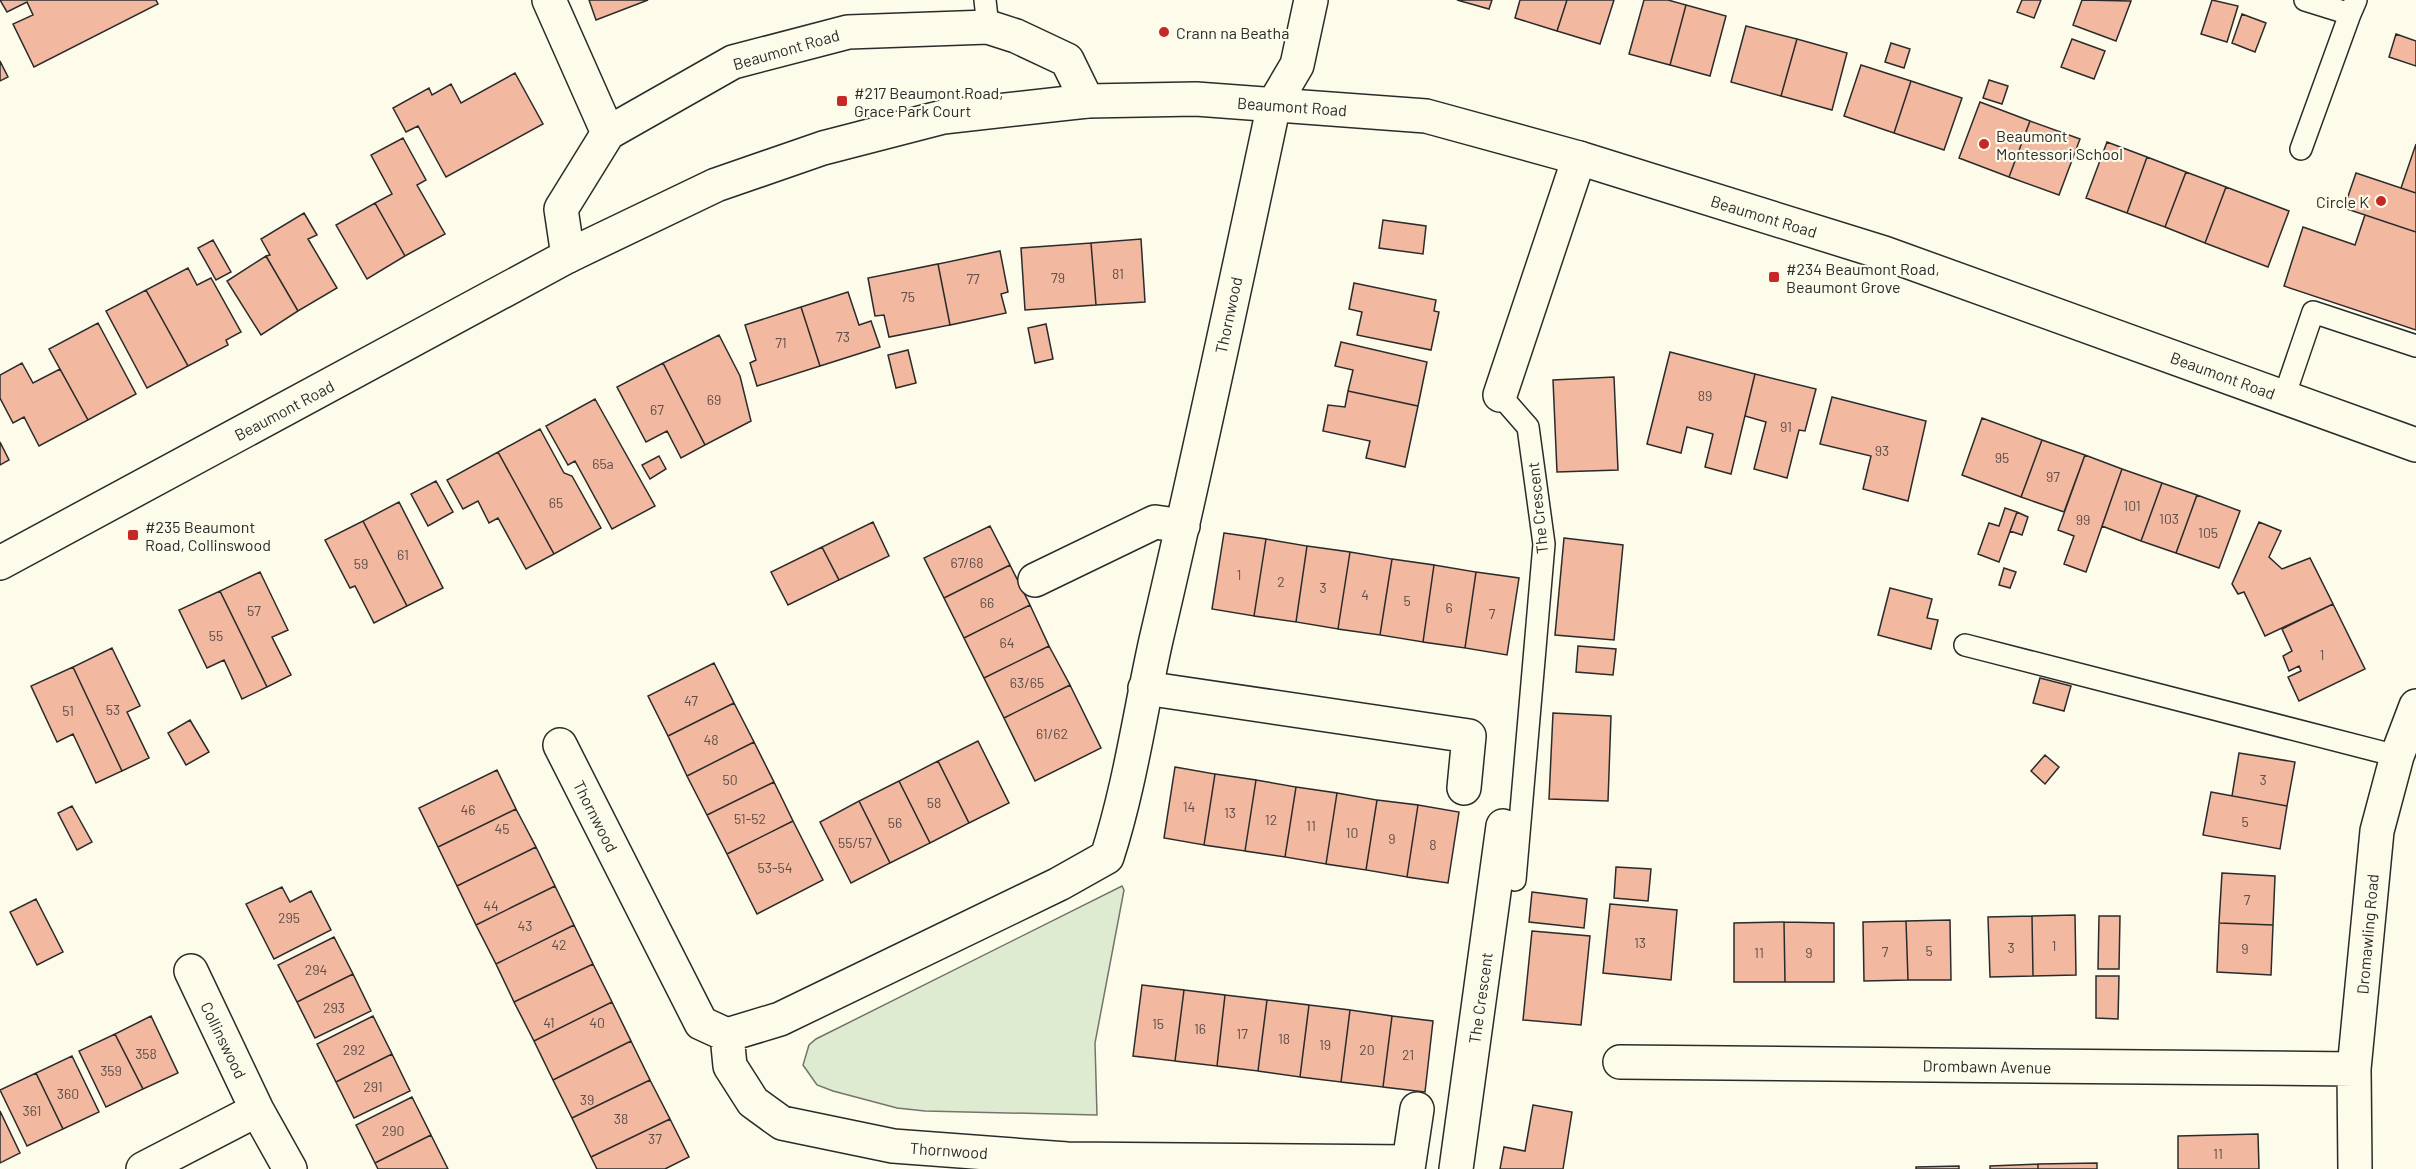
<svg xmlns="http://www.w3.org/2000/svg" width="2416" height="1169" viewBox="0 0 2416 1169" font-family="Barlow,sans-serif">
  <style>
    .green { fill: #deebd1; stroke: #74746e; stroke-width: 1.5 }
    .building { fill: #f2b8a0; stroke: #2b2b2b; stroke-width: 1.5 }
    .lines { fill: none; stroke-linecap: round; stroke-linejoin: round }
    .service-casing { stroke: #2b2b2b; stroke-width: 24 }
    .minor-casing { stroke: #2b2b2b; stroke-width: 36 }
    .tertiary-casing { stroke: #2b2b2b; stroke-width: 36 }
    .service { stroke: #fdfbea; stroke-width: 21 }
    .minor { stroke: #fdfbea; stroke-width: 33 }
    .tertiary { stroke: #fdfbea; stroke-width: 33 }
    .poi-dot { fill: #c62828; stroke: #fdfbea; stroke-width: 2 }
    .labels { text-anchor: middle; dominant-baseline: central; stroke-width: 4.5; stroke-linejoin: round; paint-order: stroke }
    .number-label { font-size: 14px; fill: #5d4e48 }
    .poi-label { font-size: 16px; fill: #2b2b2b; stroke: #fdfbea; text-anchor: start }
    .street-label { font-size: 16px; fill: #2b2b2b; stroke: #fdfbea }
  </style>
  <rect width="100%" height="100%" fill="#fdfbea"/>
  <!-- green -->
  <path class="green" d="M1122,886L1124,890L1095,1043L1097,1115L925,1111L897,1108L833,1091L817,1085L803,1065L809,1045L816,1039Z"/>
  <!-- building -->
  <path class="building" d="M0,0H156L158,4L34,67L13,24L33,15L27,2L7,12Z
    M589,0H648L596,20Z
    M1457,0H1492L1489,9Z
    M1520,0H1567L1557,31L1515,18Z
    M1567,0H1614L1600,44L1557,31Z
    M1644,0H1668L1686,5L1670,65L1629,54Z
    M2022,0H2041L2034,18L2017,12Z
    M2082,0L2131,1L2116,41L2073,25Z
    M2212,0L2238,6L2227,42L2201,34Z
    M1686,5L1726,16L1710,76L1670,65Z
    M2242,14L2266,23L2255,52L2232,43Z
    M1746,26L1797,39L1781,96L1731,82Z
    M2396,34L2416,41V66L2389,57Z
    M1797,39L1847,53L1832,110L1781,96Z
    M2072,39L2105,51L2094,79L2061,67Z
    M1891,43L1910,49L1904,68L1885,62Z
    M0,61L8,77L0,81Z
    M1861,65L1911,81L1894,133L1844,116Z
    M515,73L543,124L446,177L418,126L406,132L393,108L429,88L432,95L451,84L461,103Z
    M1989,80L2008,86L2002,104L1983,98Z
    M1911,81L1962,98L1944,150L1894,133Z
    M1980,102L2030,121L2009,177L1959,158Z
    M2030,121L2080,139L2059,195L2009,177Z
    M403,138L426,180L417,185L445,234L405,256L375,203L392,194L371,155Z
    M2107,142L2147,157L2127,213L2086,198Z
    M2416,144V193L2401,188Z
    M2147,157L2186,172L2165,227L2127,213Z
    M2186,172L2226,187L2205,243L2165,227Z
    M2356,173L2416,193V232L2344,208Z
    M2226,187L2289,211L2268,267L2205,243Z
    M375,203L405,256L367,279L336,225Z
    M304,213L317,235L308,239L337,288L298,311L266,256L270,255L261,239Z
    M2365,215L2416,232V330L2284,286L2303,227L2355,245Z
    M1383,220L1426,226L1423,254L1379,248Z
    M1141,239L1145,302L1096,305L1091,243Z
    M213,240L231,272L216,280L198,248Z
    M1091,243L1096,305L1025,310L1021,248Z
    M1000,251L1008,292L1001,294L1006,313L950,325L938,264Z
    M266,256L298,311L261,335L227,281Z
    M938,264L950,325L889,337L884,315L875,316L868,278Z
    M188,268L197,285L211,278L241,332L226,340L228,345L188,366L146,290Z
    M1354,283L1436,300L1434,311L1439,312L1431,350L1357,335L1362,312L1349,309Z
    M146,290L188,366L147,388L106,311Z
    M848,292L859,325L871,321L880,347L820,366L801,307Z
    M801,307L820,366L757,386L750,363L756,360L745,325Z
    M98,323L136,394L88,420L49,349Z
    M1046,324L1053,359L1035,363L1028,328Z
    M719,335L740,376L751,421L705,445L663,363Z
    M1341,342L1427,362L1418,406L1348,391L1353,370L1335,366Z
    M908,350L916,383L896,388L888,355Z
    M1670,352L1755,374L1731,474L1705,467L1713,434L1687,427L1681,453L1647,444Z
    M22,363L33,383L60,369L88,420L39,446L24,417L13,423L0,398V375Z
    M663,363L705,445L681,458L667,431L646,442L617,387Z
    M1755,374L1816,389L1805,431L1799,430L1787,478L1754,469L1766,422L1745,416Z
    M1614,377L1618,470L1557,472L1553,380Z
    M1348,391L1418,406L1405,467L1366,458L1370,441L1323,431L1328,405L1345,407Z
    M1832,397L1926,421L1908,501L1863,489L1871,456L1820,444Z
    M595,399L655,506L612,529L575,461L568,465L546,426Z
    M1982,418L2042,440L2021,497L1962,475Z
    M540,429L564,473L572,476L601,528L554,554L498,452Z
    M2042,440L2085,455L2064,512L2021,497Z
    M0,442L9,460L0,465Z
    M498,452L554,554L526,569L498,518L489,523L478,501L463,509L447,480Z
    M2085,455L2122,469L2086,572L2064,564L2074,536L2058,530Z
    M659,456L666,469L650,479L642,465Z
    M2122,469L2162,483L2141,541L2102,526Z
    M436,481L453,512L428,526L411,494Z
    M2162,483L2197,495L2176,553L2141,541Z
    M2197,495L2240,511L2219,568L2176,553Z
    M399,502L443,588L407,606L363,521Z
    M2005,508L2017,512L1999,562L1978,554L1989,523L1999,526Z
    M2017,512L2028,517L2022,535L2010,531Z
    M363,521L407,606L374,623L355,586L350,588L325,540Z
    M873,522L889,556L839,580L822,547Z
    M2259,522L2281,531L2269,557L2282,569L2310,558L2333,604L2265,636L2244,592L2238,594L2232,584Z
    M990,526L1010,565L944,598L924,558Z
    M1224,533L1266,539L1254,616L1212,609Z
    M1564,538L1623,545L1614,640L1555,635Z
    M1266,539L1307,546L1296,622L1254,616Z
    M1307,546L1350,552L1338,629L1296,622Z
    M822,547L839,580L788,605L771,572Z
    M1350,552L1392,559L1380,635L1338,629Z
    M1392,559L1434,565L1423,642L1380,635Z
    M1010,565L1030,605L964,638L944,598Z
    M1434,565L1476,572L1465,648L1423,642Z
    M2004,568L2016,572L2010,588L1999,585Z
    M260,572L288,630L272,637L291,675L267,687L220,591Z
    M1476,572L1519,578L1507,655L1465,648Z
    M1890,588L1932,599L1927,618L1938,620L1931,649L1878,635Z
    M220,591L267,687L242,699L224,660L207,668L179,610Z
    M2333,604L2365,669L2299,701L2288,677L2301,671L2299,666L2289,671L2283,656L2292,651L2282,629Z
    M1030,605L1049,646L984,678L964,638Z
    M1049,646L1070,685L1004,718L984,678Z
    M1578,646L1616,649L1613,675L1576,672Z
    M112,648L140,706L127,712L149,758L122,771L73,667Z
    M714,663L734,703L668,736L648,696Z
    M73,667L122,771L96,783L73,734L57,742L31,686Z
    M2040,678L2071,686L2064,711L2033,703Z
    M1070,685L1101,748L1035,781L1004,718Z
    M734,703L754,742L687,776L668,736Z
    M1553,713L1611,716L1608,801L1549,799Z
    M190,720L209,752L186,765L168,733Z
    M978,741L1009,803L969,823L938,761Z
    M754,742L774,782L707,815L687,776Z
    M2239,753L2295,762L2287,806L2232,796Z
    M2045,755L2059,767L2045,784L2031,771Z
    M938,761L969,823L930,843L899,781Z
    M1175,767L1215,774L1204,845L1164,838Z
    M497,770L516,809L438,847L419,808Z
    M1215,774L1256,780L1245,851L1204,845Z
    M1256,780L1296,787L1285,857L1245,851Z
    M899,781L930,843L890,863L859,801Z
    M774,782L793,821L727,854L707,815Z
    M1296,787L1337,793L1326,864L1285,857Z
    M2211,792L2287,806L2280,849L2203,835Z
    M1337,793L1377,800L1366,870L1326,864Z
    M1377,800L1418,805L1407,877L1366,870Z
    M859,801L890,863L851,883L820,822Z
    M1418,805L1459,812L1448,883L1407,877Z
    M72,806L92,842L77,850L58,813Z
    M516,809L536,847L457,886L438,847Z
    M793,821L823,880L757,914L727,854Z
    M536,847L555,886L476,925L457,886Z
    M1616,867L1651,869L1648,901L1614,898Z
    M2222,873L2275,876L2273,925L2219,923Z
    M555,886L574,925L496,964L476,925Z
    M282,887L290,902L311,891L331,930L274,959L246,904Z
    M1532,892L1587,899L1584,928L1529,922Z
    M36,899L63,952L37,965L10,912Z
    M1610,904L1677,910L1671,980L1603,973Z
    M2075,915L2076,975L2033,976L2032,916Z
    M2032,916L2033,976L1990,977L1988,917Z
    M2099,916H2120L2119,969H2098Z
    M1950,920L1951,980H1908L1906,921Z
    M1906,921L1908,980L1864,981L1863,922Z
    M1784,922L1785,982H1734V923Z
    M1784,922L1834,923V982H1785Z
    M2219,923L2273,925L2271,975L2217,972Z
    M574,925L593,964L514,1002L496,964Z
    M1532,931L1590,936L1581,1025L1523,1020Z
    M334,937L353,974L297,1002L278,965Z
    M593,964L612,1002L534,1041L514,1002Z
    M353,974L371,1011L315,1038L297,1002Z
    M2096,976H2119L2118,1019L2096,1018Z
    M1142,985L1184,990L1175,1061L1133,1056Z
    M1184,990L1225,995L1217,1066L1175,1061Z
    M1225,995L1267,1000L1258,1071L1217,1066Z
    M1267,1000L1309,1005L1300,1077L1258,1071Z
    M612,1002L631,1041L553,1080L534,1041Z
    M1309,1005L1350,1010L1341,1082L1300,1077Z
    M1350,1010L1392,1016L1383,1087L1341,1082Z
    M151,1016L178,1073L143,1089L115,1034Z
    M373,1016L392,1054L336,1082L317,1044Z
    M1392,1016L1433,1021L1425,1092L1383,1087Z
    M115,1034L143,1089L106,1107L79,1051Z
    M631,1041L650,1080L572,1118L553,1080Z
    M392,1054L410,1091L354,1118L336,1082Z
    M72,1056L99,1112L63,1129L36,1073Z
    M36,1073L63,1129L27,1146L0,1090Z
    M650,1080L670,1119L591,1157L572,1118Z
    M412,1097L431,1135L375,1163L356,1125Z
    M1533,1105L1572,1112L1563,1169H1500L1504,1147L1525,1151Z
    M0,1111L20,1153L0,1163Z
    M670,1119L689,1157L665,1169H597L591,1157Z
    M2258,1134L2259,1169H2178V1136Z
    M431,1135L448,1169H378L375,1163Z
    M2097,1163V1169H2038V1164Z
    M2038,1164V1169H1990V1166Z
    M1959,1166V1169H1916V1167Z"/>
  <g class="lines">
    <!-- service casing -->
    <g class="service-casing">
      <path id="service" d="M985,0L988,27
        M2305,0L2350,14L2356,0
        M2301,149L2350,14
        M1500,395L1528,427L1544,544L1515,880
        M2284,397L2313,312L2416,346
        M1965,645L2397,756"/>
    </g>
    <!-- minor casing -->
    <g class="minor-casing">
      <path id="minor" d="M549,0L608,133
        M568,256L561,209L608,133L733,62L848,32L988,27L1016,36L1067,60L1087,101
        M1500,395L1579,158
        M1035,580L1155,522L1183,526
        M1145,688L1469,736L1464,788
        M560,745L701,1023L727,1035L780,1019L1059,884L1107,857C1130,786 1140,712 1156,640C1198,462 1236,283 1274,104L1297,65L1311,0
        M191,971L257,1110L290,1169
        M727,1035L730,1066L753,1102L782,1123L893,1146L1067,1159L1409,1162
        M1620,1062L2354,1069
        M143,1169L257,1110
        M1408,1169L1417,1109
        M1456,1169L1503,826
        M2355,1169L2354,1069L2377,831L2397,756L2416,706"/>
    </g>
    <!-- tertiary casing -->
    <g class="tertiary-casing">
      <path id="tertiary" d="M0,563L568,256L716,185L823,148L943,117L1087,101L1196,99L1426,116L1579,158L1884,253L2416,445"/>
    </g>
    <!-- service -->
    <use href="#service" class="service"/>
    <!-- minor -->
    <use href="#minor" class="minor"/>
    <!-- tertiary -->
    <use href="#tertiary" class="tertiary"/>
  </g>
  <!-- markers -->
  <g class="poi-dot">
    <circle cx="1164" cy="32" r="6"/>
    <rect x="836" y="95" width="12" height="12" rx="3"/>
    <circle cx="1984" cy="144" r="6"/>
    <circle cx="2381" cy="201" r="6"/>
    <rect x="1768" y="271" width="12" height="12" rx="3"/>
    <rect x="127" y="529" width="12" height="12" rx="3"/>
  </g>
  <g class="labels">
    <!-- number labels -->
    <g class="number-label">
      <text x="1118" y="273">81</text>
      <text x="1058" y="277">79</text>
      <text x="973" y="278">77</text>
      <text x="908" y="296">75</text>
      <text x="843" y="336">73</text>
      <text x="781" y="342">71</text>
      <text x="1705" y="395">89</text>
      <text x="714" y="399">69</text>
      <text x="657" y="409">67</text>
      <text x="1786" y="426">91</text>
      <text x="1882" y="450">93</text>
      <text x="2002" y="457">95</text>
      <text x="603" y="463">65a</text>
      <text x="2053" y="476">97</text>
      <text x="556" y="502">65</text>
      <text x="2132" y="505">101</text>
      <text x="2169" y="518">103</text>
      <text x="2083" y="519">99</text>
      <text x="2208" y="532">105</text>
      <text x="403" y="554">61</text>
      <text x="967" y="562">67/68</text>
      <text x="361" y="563">59</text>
      <text x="1239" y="574">1</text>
      <text x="1281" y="581">2</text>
      <text x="1323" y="587">3</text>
      <text x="1365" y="594">4</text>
      <text x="1407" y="600">5</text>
      <text x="987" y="602">66</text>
      <text x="1449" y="607">6</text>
      <text x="254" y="610">57</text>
      <text x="1492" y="613">7</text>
      <text x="216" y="635">55</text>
      <text x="1007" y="642">64</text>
      <text x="2322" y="654">1</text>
      <text x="1027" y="682">63/65</text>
      <text x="691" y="700">47</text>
      <text x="113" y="709">53</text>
      <text x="68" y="710">51</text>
      <text x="1052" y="733">61/62</text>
      <text x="711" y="739">48</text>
      <text x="730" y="779">50</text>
      <text x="2263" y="779">3</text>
      <text x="934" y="802">58</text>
      <text x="1189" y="806">14</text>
      <text x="468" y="809">46</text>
      <text x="1230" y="812">13</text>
      <text x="750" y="818">51-52</text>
      <text x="1271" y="819">12</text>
      <text x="2245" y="821">5</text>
      <text x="895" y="822">56</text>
      <text x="1311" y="825">11</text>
      <text x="502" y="828">45</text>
      <text x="1352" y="832">10</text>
      <text x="1392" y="838">9</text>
      <text x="855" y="842">55/57</text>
      <text x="1433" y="844">8</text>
      <text x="775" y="867">53-54</text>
      <text x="2247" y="899">7</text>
      <text x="491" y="905">44</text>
      <text x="289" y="917">295</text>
      <text x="525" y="925">43</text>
      <text x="1640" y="942">13</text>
      <text x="559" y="944">42</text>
      <text x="2054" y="945">1</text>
      <text x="2011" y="947">3</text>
      <text x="2245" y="948">9</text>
      <text x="1929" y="950">5</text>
      <text x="1885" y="951">7</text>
      <text x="1759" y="952">11</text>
      <text x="1809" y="952">9</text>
      <text x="316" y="969">294</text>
      <text x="334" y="1007">293</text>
      <text x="549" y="1022">41</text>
      <text x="597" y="1022">40</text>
      <text x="1158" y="1023">15</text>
      <text x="1200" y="1028">16</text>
      <text x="1242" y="1033">17</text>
      <text x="1284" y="1038">18</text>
      <text x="1325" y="1044">19</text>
      <text x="354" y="1049">292</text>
      <text x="1367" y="1049">20</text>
      <text x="146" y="1053">358</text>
      <text x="1408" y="1054">21</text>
      <text x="111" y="1070">359</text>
      <text x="373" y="1086">291</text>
      <text x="68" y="1093">360</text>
      <text x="587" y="1099">39</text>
      <text x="32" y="1110">361</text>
      <text x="621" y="1118">38</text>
      <text x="393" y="1130">290</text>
      <text x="655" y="1138">37</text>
      <text x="2218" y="1153">11</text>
    </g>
    <!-- poi labels -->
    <g class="poi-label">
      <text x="1176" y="32">Crann na Beatha</text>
      <text x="854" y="92">#217 Beaumont Road,<tspan x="854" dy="18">Grace Park Court</tspan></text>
      <text x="1996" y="135">Beaumont<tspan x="1996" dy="18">Montessori School</tspan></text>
      <text x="2369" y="201" text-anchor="end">Circle K</text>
      <text x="1786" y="268">#234 Beaumont Road,<tspan x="1786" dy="18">Beaumont Grove</tspan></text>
      <text x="145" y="526">#235 Beaumont<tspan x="145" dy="18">Road, Collinswood</tspan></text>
    </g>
    <!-- street labels -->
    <g class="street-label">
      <text transform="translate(786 49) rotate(-16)">Beaumont Road</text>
      <text transform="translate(1292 106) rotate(4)">Beaumont Road</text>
      <text transform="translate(1764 216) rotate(17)">Beaumont Road</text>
      <text transform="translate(1228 315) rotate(-78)">Thornwood</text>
      <text transform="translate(2223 375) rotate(20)">Beaumont Road</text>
      <text transform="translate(284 410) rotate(-28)">Beaumont Road</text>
      <text transform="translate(1537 508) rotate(-96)">The Crescent</text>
      <text transform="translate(596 816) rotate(63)">Thornwood</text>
      <text transform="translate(2367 934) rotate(-85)">Dromawling Road</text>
      <text transform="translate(1480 998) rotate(-82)">The Crescent</text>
      <text transform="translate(224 1040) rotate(64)">Collinswood</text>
      <text transform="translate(1987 1066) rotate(1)">Drombawn Avenue</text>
      <text transform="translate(949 1150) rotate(4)">Thornwood</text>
    </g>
  </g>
</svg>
